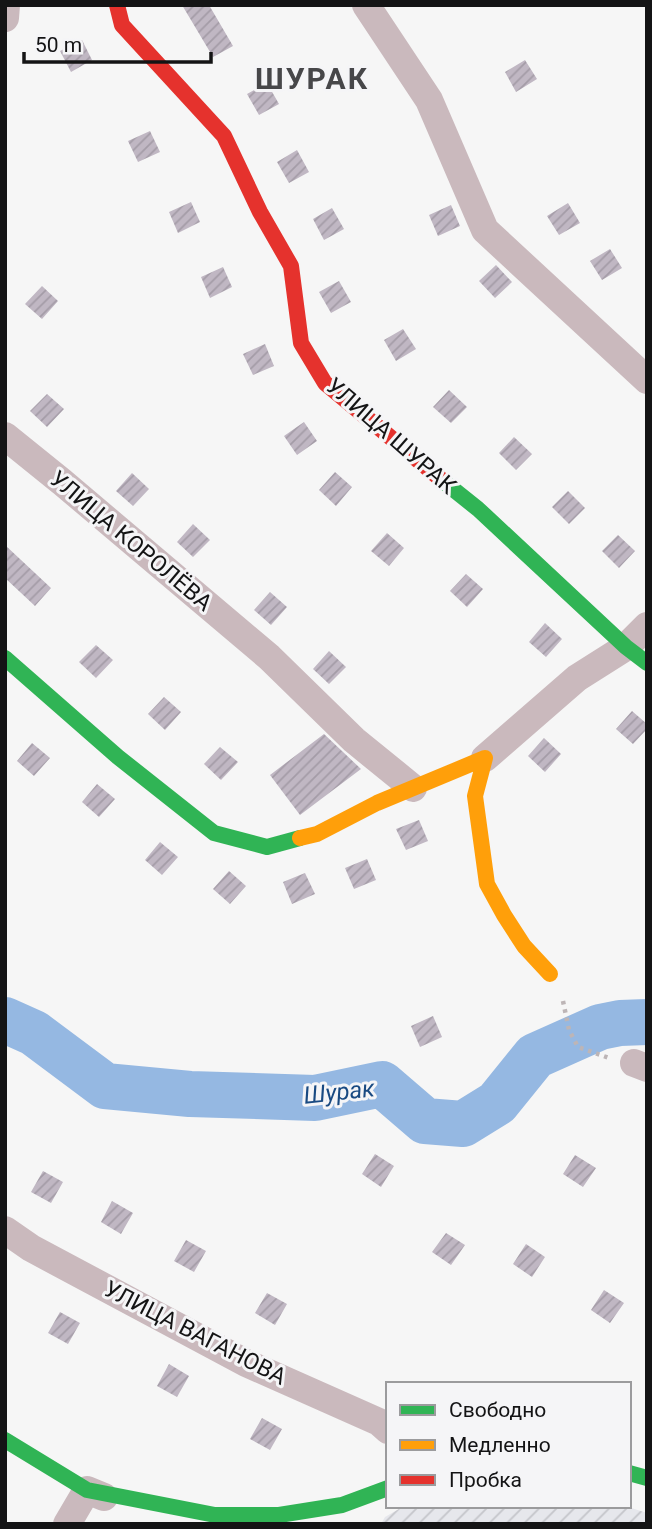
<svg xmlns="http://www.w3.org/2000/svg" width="652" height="1529" viewBox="0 0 652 1529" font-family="Roboto,sans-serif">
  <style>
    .industrial { fill: url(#industrial-furrows) }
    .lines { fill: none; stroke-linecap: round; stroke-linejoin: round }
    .river { stroke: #95b8e2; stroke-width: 46 }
    .building { fill: url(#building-hatch) }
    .path { stroke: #bdb5b6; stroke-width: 4.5; stroke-dasharray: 3.5 5; stroke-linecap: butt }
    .street { stroke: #cab9bd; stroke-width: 28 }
    .fast { stroke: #30b455; stroke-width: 16 }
    .slow { stroke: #ff9f0a; stroke-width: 16 }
    .jam { stroke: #e5322d; stroke-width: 16 }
    .labels { text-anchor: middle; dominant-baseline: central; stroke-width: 6; stroke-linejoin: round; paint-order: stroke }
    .street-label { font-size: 23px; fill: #141415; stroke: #f5f5f7 }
    .water-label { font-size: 24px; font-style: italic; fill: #194a82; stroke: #f5f5f7 }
    .district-label { font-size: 30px; font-weight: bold; letter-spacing: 2px; fill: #474749; stroke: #f5f5f7 }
  </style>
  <defs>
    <pattern id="industrial-furrows" width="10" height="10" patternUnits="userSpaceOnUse" patternTransform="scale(1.75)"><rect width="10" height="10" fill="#e6e7ec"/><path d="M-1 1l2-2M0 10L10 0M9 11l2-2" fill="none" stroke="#c4c5ca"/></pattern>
    <pattern id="building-hatch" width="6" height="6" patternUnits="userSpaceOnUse" patternTransform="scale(1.75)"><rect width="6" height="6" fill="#c0b7c3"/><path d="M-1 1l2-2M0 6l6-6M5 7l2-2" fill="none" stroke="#a49ca7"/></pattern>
  </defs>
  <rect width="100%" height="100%" fill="#f6f6f6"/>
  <!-- industrial -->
  <path class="industrial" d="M404,1506H625L647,1513V1524H381L385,1517Z"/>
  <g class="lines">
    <!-- river -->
    <path class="river" d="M5,1020L34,1033L105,1086L190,1094L315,1098L382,1084L425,1121L463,1124L497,1103L535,1056L600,1027L620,1023L647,1022"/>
  </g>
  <!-- building -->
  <path class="building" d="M182,5H209L233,46L213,57Z
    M82,40L92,60L71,72L60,51Z
    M525,60L537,79L516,92L505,72Z
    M267,83L279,104L259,115L247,94Z
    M150,131L160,152L138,162L128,141Z
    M297,150L309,172L289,183L277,162Z
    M191,202L200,222L178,233L169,212Z
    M568,203L580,223L559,235L547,216Z
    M451,205L460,226L438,236L429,215Z
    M332,208L344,229L324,240L313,219Z
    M610,249L622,268L602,280L590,261Z
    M496,265L512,282L495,298L479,281Z
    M223,267L232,287L210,298L201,277Z
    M339,281L351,302L331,313L319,292Z
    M42,286L58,301L42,319L25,304Z
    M403,329L416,349L396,361L384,340Z
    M265,344L274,366L253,375L243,354Z
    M449,390L467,407L451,423L433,407Z
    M47,394L64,409L47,427L30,411Z
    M304,422L317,441L297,455L284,436Z
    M514,437L532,454L516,470L499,453Z
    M335,472L352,487L336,506L319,490Z
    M132,473L149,489L133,506L116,491Z
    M568,491L585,508L569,524L552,507Z
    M193,524L210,540L193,557L177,542Z
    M387,533L404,548L389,566L371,551Z
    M618,535L635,551L619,568L602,551Z
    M5,545L51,588L35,606L5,578Z
    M466,574L483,589L467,607L450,591Z
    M270,592L287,607L271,625L254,610Z
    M545,623L562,639L546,657L529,642Z
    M96,645L113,660L96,678L79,662Z
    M329,651L346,667L329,684L313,669Z
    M164,697L181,712L165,730L148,714Z
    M632,711L647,724V729L633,744L616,729Z
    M324,734L361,769L300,815L270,775Z
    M544,738L561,754L545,772L528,756Z
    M32,743L50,758L34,776L17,761Z
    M220,747L238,762L221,780L204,764Z
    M97,784L115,799L99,817L82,802Z
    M419,820L428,841L406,850L396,829Z
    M160,842L178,857L162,875L145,860Z
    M367,859L376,880L354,889L345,868Z
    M229,871L246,886L230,904L213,889Z
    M305,873L315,894L292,904L283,882Z
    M433,1016L442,1037L420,1047L411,1026Z
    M375,1154L394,1166L381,1187L362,1174Z
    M575,1155L596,1168L583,1187L563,1174Z
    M43,1171L63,1182L51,1203L31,1192Z
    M112,1201L133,1213L121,1234L101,1222Z
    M446,1233L465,1245L451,1265L432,1252Z
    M186,1240L206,1251L194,1272L174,1261Z
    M526,1244L545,1257L532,1277L513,1264Z
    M604,1290L624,1303L610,1323L591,1310Z
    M267,1293L287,1304L275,1325L255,1313Z
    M60,1312L80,1323L68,1344L48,1333Z
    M169,1364L189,1376L177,1397L157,1386Z
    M262,1418L282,1429L270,1450L250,1439Z"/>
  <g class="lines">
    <!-- path -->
    <path class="path" d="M563,1001L569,1030L578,1047L609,1058"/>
    <!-- street -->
    <path class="street" d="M366,5L429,100L485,230L647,380
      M5,18L6,5
      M5,436L62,482L269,657L354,740L413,788
      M485,758L577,678L626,647L647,626
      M634,1063L647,1068
      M5,1230L31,1248L246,1363L379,1422L388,1430
      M67,1524L87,1490L104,1497"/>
    <!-- fast -->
    <path class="fast" d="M443,481L478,509L626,647L647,663
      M5,658L118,757L214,833L267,847L300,838
      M5,1440L87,1490L215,1515H279L342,1505L388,1488
      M629,1473L647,1478"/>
    <!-- slow -->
    <path class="slow" d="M300,838L317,834L377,803L485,758L475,796L487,884L504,915L524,946L550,974"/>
    <!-- jam -->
    <path class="jam" d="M117,5L122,25L224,136L260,212L291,266L301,343L325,383L443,481"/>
  </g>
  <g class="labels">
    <!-- street labels -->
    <g class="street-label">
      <text transform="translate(391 436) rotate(41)">УЛИЦА ШУРАК</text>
      <text transform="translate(131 541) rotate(40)">УЛИЦА КОРОЛЁВА</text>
      <text transform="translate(195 1333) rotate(27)">УЛИЦА ВАГАНОВА</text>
    </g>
    <!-- water labels -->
    <g class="water-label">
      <text transform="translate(339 1092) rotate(-6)">Шурак</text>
    </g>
    <!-- district labels -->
    <g class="district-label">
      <text x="312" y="78">ШУРАК</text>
    </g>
  </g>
  <!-- border -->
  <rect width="652" height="1529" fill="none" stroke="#141415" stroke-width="14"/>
  <!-- legend -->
  <rect x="386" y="1382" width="245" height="126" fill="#f5f5f7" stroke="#9b9b9d" stroke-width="2"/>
  <rect x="400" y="1405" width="35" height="10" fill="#30b455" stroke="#9b9b9d" stroke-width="2"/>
  <text x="449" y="1417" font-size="21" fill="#141415">Свободно</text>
  <rect x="400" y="1440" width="35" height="10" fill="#ff9f0a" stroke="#9b9b9d" stroke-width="2"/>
  <text x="449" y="1452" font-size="21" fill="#141415">Медленно</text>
  <rect x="400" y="1475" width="35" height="10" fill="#e5322d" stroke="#9b9b9d" stroke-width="2"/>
  <text x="449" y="1487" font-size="21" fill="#141415">Пробка</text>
  <!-- scale -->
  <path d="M24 52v10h187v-10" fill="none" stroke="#141415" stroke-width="3.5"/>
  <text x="35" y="52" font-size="21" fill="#141415" stroke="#f5f5f7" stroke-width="5" paint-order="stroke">50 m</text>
</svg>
